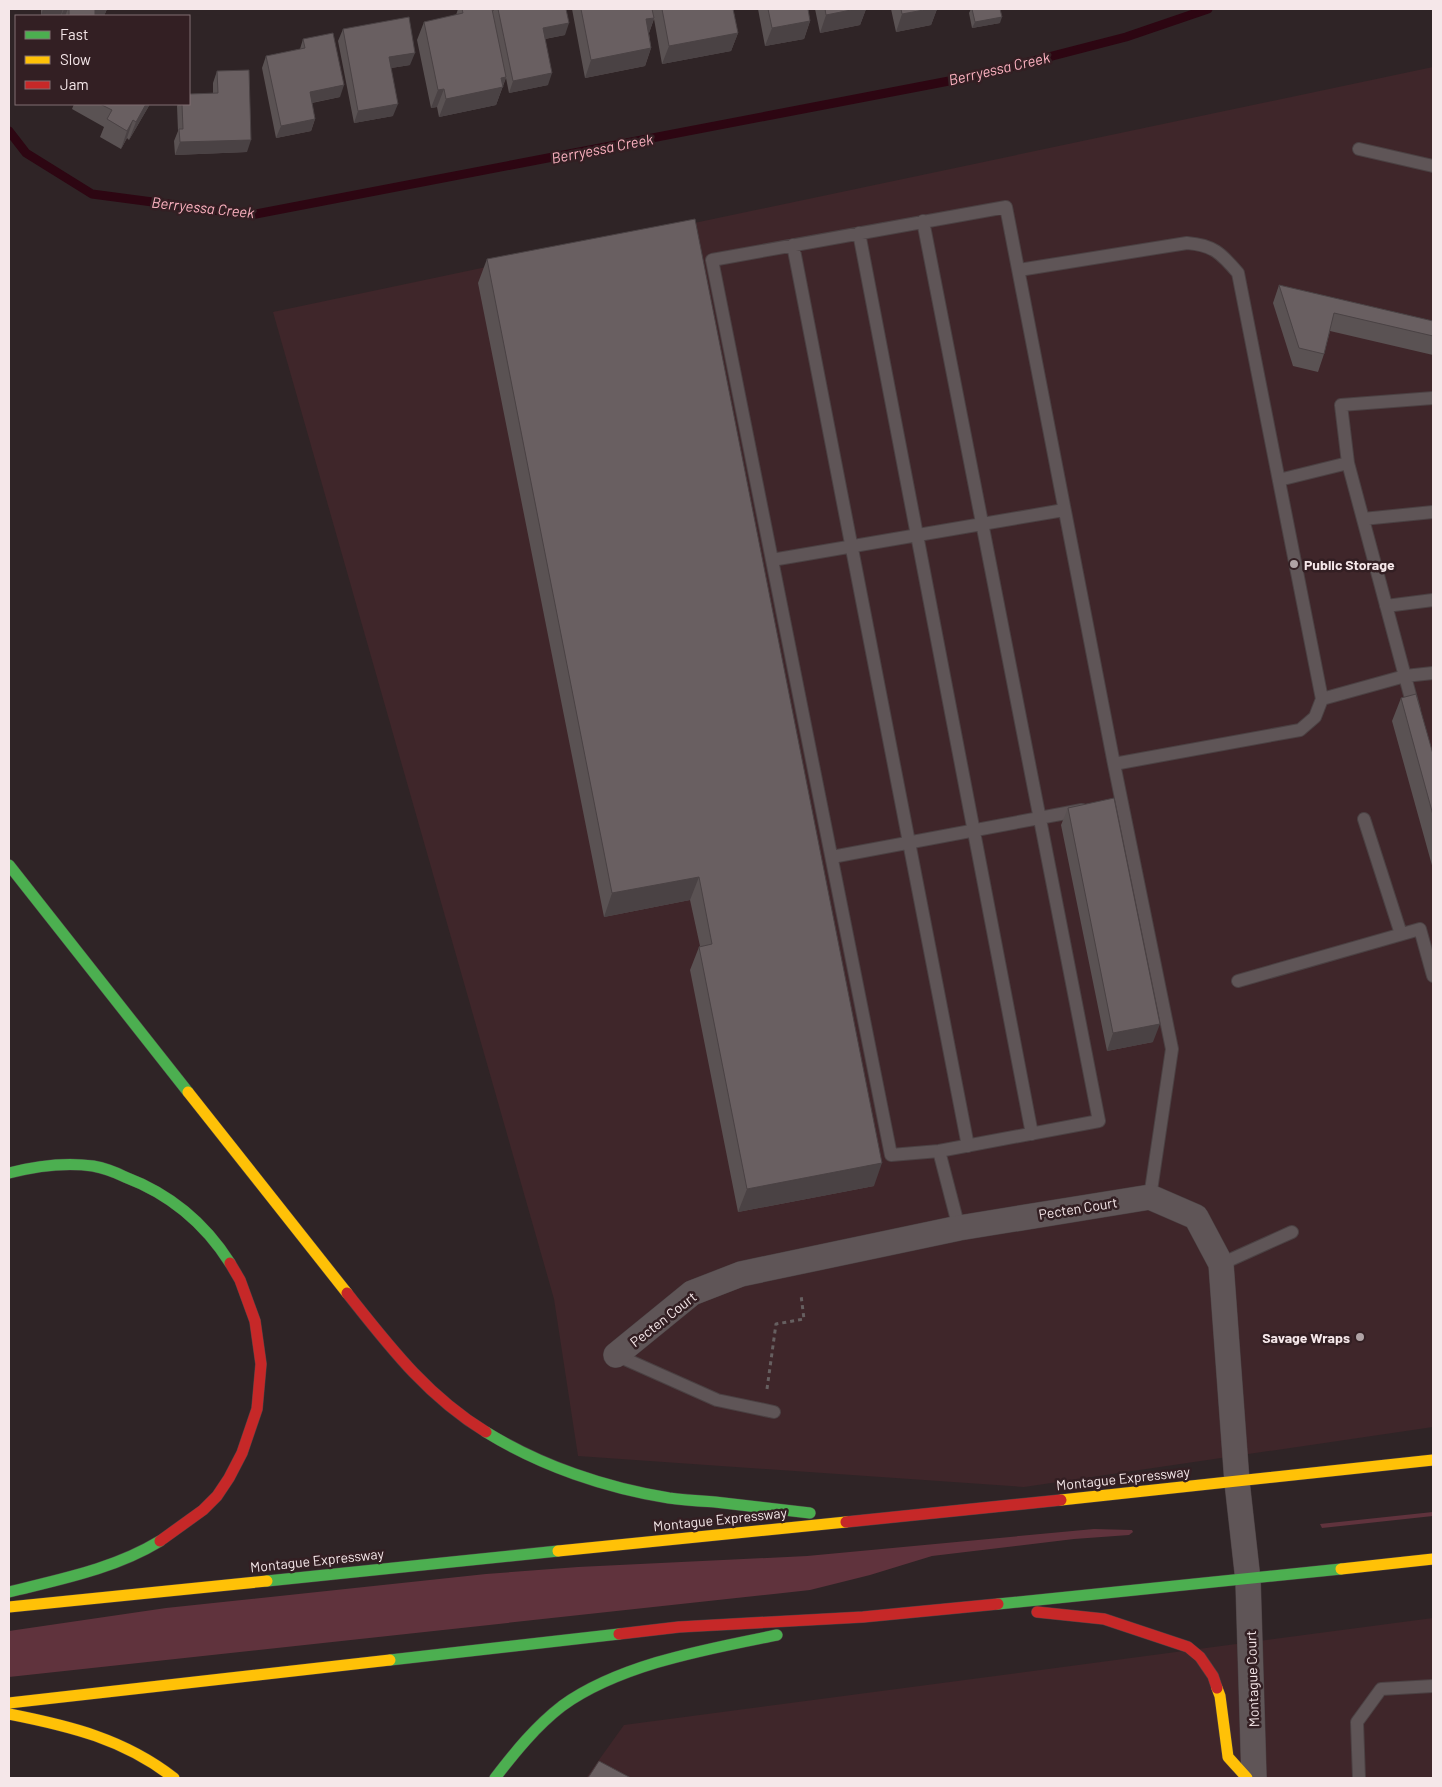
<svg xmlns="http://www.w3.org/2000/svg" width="1442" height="1787" viewBox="0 0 1442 1787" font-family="Barlow,sans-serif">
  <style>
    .built { fill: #3f262a }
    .green { fill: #60333d }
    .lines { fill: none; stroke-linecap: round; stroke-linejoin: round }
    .stream { stroke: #2d0612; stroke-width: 9 }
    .lane-casing { stroke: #4b4143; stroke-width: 14 }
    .street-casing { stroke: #4b4143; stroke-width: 26 }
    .fast-casing { stroke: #4b4143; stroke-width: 12 }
    .slow-casing { stroke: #4b4143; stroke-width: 12 }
    .jam-casing { stroke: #4b4143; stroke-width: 12 }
    .path { stroke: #665f60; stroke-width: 3; stroke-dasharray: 4 4; stroke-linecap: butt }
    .lane { stroke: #5f5557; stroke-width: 12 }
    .street { stroke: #5f5557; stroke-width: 25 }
    .fast { stroke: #4caf50; stroke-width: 11 }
    .slow { stroke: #ffc107; stroke-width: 11 }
    .jam { stroke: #c62828; stroke-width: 11 }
    .wall { fill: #5a5253 }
    .shaded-wall { fill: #4a4244 }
    .building { fill: #695f61; stroke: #4a4244 }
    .poi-dot { fill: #b0a3a5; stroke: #331f23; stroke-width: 2 }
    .labels { text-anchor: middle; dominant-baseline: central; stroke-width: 5; stroke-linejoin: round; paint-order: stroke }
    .poi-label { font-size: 14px; font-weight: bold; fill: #f5e7e9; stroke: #331f23; text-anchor: start }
    .street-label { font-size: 14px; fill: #f5e7e9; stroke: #331f23 }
    .water-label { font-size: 15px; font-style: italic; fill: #fbb1bf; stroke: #331f23 }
  </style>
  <rect width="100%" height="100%" fill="#2f2426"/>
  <!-- built -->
  <path class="built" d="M1433,67V1427L1024,1487L578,1456L554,1299L273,312Z
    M1433,1618V1778H586L624,1725Z"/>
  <!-- green -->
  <path class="green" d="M1433,1512V1516L1322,1528L1320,1524Z
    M1094,1529L1132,1530L1133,1532L1129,1535L1074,1539L932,1556L870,1575L810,1590L774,1594L9,1677V1631L166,1608L486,1574L578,1567L807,1556Z"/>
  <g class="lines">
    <!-- stream -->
    <path class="stream" d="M9,131L26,153L92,194L251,215L975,76L1126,37L1208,9"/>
    <!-- lane casing -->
    <g class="lane-casing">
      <path id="lane" d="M1359,149L1433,166
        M923,221L1099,1121L939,1151L891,1155L712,260L1006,207L1114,764L1172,1049L1150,1197
        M859,233L1032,1134
        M793,245L968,1146
        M1019,270L1187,243C1213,245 1221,253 1238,273L1322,699L1315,717L1300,730L1114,764
        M1279,480L1348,463
        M1363,519L1433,512
        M772,560L1064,510
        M1386,606L1433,600
        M1322,699L1405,676L1433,673
        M1414,710L1348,463L1341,405L1433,398
        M1364,819L1401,934
        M832,857L1082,810
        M1238,981L1420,929L1433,976
        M939,1151L959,1228
        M1221,1264L1292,1232
        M616,1355L717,1400L774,1412
        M1359,1778L1357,1722L1381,1689L1433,1686"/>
    </g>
    <!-- street casing -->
    <g class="street-casing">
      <path id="street" d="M616,1355L692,1293L741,1274L959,1228L1150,1197L1196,1217L1221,1264L1237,1482L1248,1580L1254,1778"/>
    </g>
    <!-- fast casing -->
    <g class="fast-casing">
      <path id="fast" d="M9,865L188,1092
        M9,1173C36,1166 64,1162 93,1166C104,1168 115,1172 125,1177C170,1194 204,1222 230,1263
        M486,1432C541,1466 606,1488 669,1498C684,1500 700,1501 715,1502C747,1506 778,1509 810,1513
        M267,1581L558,1551
        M9,1592C61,1579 114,1569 160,1541
        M998,1604L1341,1569
        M390,1660L619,1634
        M495,1778C515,1752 536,1726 562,1706C620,1664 708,1649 777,1635"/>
    </g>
    <!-- slow casing -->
    <g class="slow-casing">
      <path id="slow" d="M188,1092L347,1293
        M1061,1500L1433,1460
        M558,1551L846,1522
        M1341,1569L1433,1559
        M9,1607L267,1581
        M1217,1688L1220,1696L1228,1757L1247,1778
        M9,1703L390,1660
        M9,1714C70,1726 124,1739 174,1778"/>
    </g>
    <!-- jam casing -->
    <g class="jam-casing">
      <path id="jam" d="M347,1293C389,1346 427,1396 486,1432
        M846,1522L1061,1500
        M160,1541L203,1510L217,1496L229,1478L242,1453L257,1409L261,1364L255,1321L240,1280L230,1263
        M1037,1612L1104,1619L1188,1647L1200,1657L1213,1676L1217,1688
        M619,1634L679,1627L863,1617L998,1604"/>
    </g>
    <!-- path -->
    <path class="path" d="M767,1389L776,1324L804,1319L801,1295"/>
    <!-- lane -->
    <use href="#lane" class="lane"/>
    <!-- street -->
    <use href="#street" class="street"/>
    <!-- fast -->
    <use href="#fast" class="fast"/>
    <!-- slow -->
    <use href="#slow" class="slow"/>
    <!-- jam -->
    <use href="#jam" class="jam"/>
  </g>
  <!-- wall -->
  <path class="wall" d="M41,9H107L104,16H61V15H41Z
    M458,9H492L493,11L494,9H566L565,35L545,39L548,85L509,93L506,78L496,105L439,117L437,107L431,108L417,40L424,22L456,15Z
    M572,9H733L738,33L731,51L662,64L654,19L649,33L651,48L645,66L585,78Z
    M758,9H808L810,21L804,39L765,46Z
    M815,9H866L860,25L820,33Z
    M891,9H937L931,25L896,32Z
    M971,9H1000V23L972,28L969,13Z
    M343,29L410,65L391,68L393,116L354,123L338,41Z
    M303,39L340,97L312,103L315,119L311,131L276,138L262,68L266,56L300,49Z
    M217,71L247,152L175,155L174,141L178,131L177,106L178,104H189L213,93V83Z
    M74,104H150L129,140L127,138L121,149L100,137L104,127L72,109Z
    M487,259L874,1186L738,1212L690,970L699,947L700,946L690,900L604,917L478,283Z
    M1279,285L1433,321V355L1330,331L1324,354L1318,372L1293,366L1273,303Z
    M1401,698L1433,754V869L1392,721Z
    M1068,808L1153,1042L1107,1051L1061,825Z"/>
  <!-- shaded-wall -->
  <path class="shaded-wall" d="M43,9H63L61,15H41Z
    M64,9H68L65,16H61Z
    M94,9H107L104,16H91Z
    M856,9H866L860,25L820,33L826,15Z
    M929,9H937L931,25L896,32L902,14Z
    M1002,17L1000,23L972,28L975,22Z
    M654,18L648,36L646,19Z
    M810,21L804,39L765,46L772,28Z
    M569,23L565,35L539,40L543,28Z
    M738,33L731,51L662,64L669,46Z
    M651,48L645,66L585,78L591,60Z
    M415,53L410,65L385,69L389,57Z
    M552,73L548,85L509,93L513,81Z
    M506,77L496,105L439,117L446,99L501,78Z
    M344,85L340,97L305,104L310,92Z
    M444,89L437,107L431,108L438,90Z
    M146,104H150L129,140L136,122Z
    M398,104L393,116L354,123L358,111Z
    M315,119L311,131L276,138L281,126Z
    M133,120L127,138L121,149L127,131Z
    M251,140L247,152L175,155L180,142Z
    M699,877L690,900L604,917L612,893Z
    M1160,1024L1153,1042L1107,1051L1113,1033Z
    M882,1163L874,1186L738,1212L747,1189Z"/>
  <!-- building -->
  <path class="building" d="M69,9H95V16H69Z
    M462,9H492L506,77L501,78L503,87L446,99L444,89L438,90L424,22L463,13Z
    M498,9H566L569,23L543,28L552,73L513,81Z
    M581,9H652L654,18L646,19L651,48L591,60Z
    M662,9H733L738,33L669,46Z
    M768,9H808L810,21L772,28Z
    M825,9H856L826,15Z
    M901,9H929L902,14Z
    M972,9H1000L1002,17L975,22Z
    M409,17L415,53L389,57L398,104L358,111L343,29Z
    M333,33L344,85L310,92L315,119L281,126L266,56L305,48L303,39Z
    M249,70L251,140L180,142L179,129H183L182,104H189V94L218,93L217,71Z
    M100,104H146L136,122L133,120L127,131L107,119L112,110Z
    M695,219L882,1163L747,1189L699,947L712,944L699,877L612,893L487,259Z
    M1279,285L1433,321V336L1334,313L1324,354L1299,348Z
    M1416,694L1433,754V815L1401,698Z
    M1114,798L1160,1024L1113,1033L1068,808Z
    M599,1761L631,1778H588Z"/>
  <!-- markers -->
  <g class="poi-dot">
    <circle cx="1294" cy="564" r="5"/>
    <circle cx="1360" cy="1337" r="5"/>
  </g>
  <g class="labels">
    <!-- poi labels -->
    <g class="poi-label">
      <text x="1304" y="564">Public Storage</text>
      <text x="1350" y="1337" text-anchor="end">Savage Wraps</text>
    </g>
    <!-- street labels -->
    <g class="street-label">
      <text transform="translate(1078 1208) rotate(-9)">Pecten Court</text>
      <text transform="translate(663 1319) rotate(-38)">Pecten Court</text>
      <text transform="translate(1123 1478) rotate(-6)">Montague Expressway</text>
      <text transform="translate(720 1519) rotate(-6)">Montague Expressway</text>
      <text transform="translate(317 1560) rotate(-6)">Montague Expressway</text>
      <text transform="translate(1252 1679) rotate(-92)">Montague Court</text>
    </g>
    <!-- water labels -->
    <g class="water-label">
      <text transform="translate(999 68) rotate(-13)">Berryessa Creek</text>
      <text transform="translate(602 148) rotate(-11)">Berryessa Creek</text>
      <text transform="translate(203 207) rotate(6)">Berryessa Creek</text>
    </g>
  </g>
  <!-- border -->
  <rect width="1442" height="1787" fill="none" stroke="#f5e7e9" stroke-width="20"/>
  <!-- legend -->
  <rect x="15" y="15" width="175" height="90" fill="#331f23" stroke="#816f72"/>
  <rect x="25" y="31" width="25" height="8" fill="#4caf50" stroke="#816f72"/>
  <text x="60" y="40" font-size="15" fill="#f5e7e9">Fast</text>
  <rect x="25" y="56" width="25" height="8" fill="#ffc107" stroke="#816f72"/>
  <text x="60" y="65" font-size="15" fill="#f5e7e9">Slow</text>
  <rect x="25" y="81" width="25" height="8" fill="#c62828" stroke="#816f72"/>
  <text x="60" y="90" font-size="15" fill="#f5e7e9">Jam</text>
</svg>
